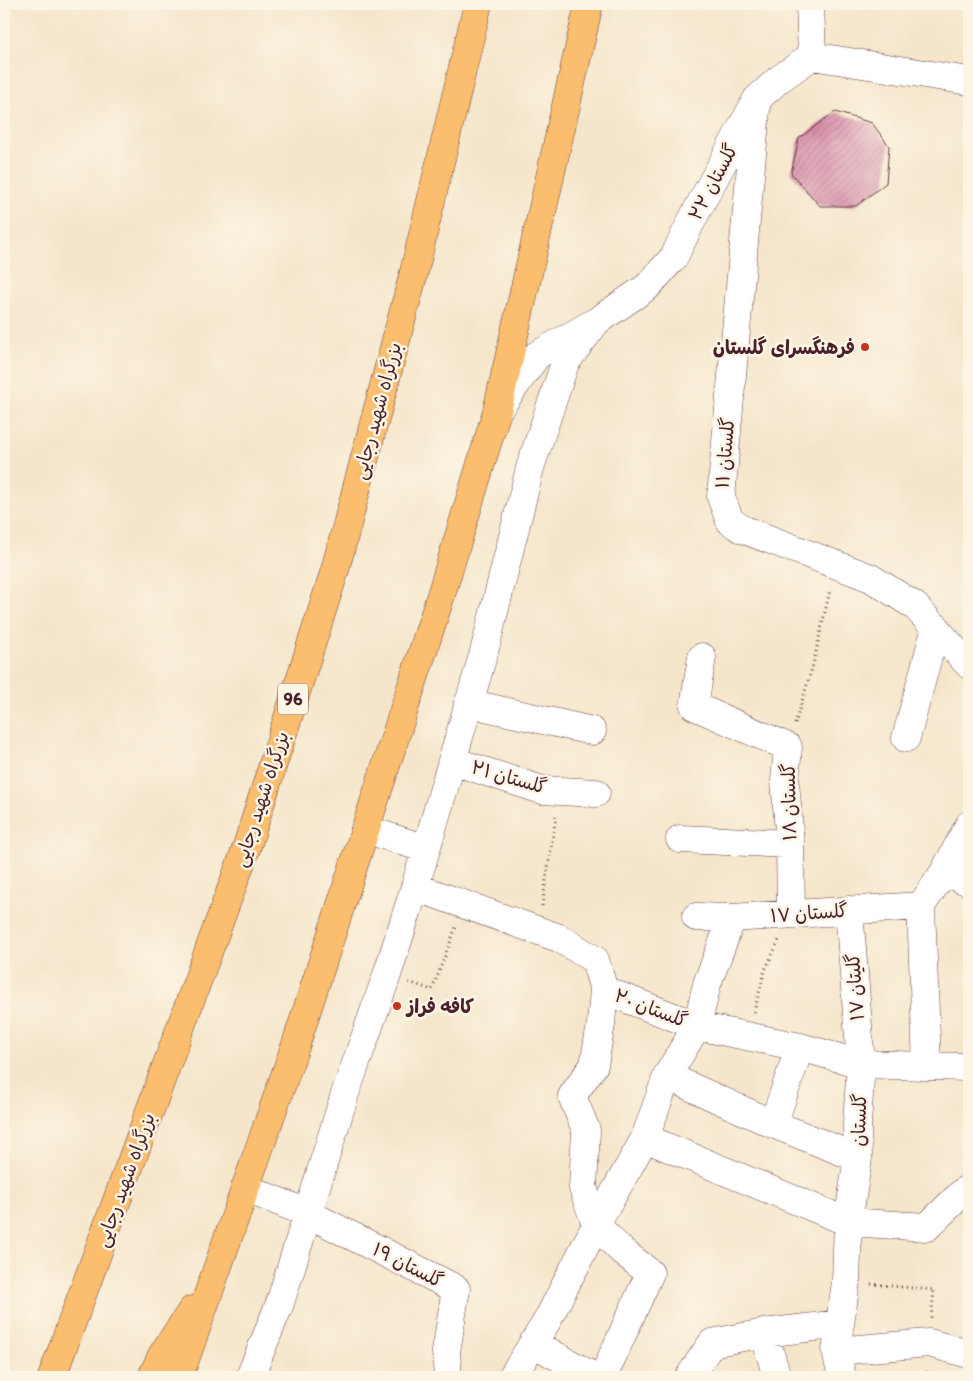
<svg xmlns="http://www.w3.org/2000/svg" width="973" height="1381" viewBox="0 0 973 1381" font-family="Itim,'Playpen Sans Arabic',sans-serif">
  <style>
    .building { fill: url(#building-hatch) }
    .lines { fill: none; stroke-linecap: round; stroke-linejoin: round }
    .minor-casing { stroke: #643d43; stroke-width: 29 }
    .highway-casing { stroke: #643d43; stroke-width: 29 }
    .path { stroke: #643d43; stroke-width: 3; stroke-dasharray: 1 4; stroke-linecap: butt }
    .minor { stroke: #fff; stroke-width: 28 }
    .highway { stroke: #fabe6e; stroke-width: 28 }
    .poi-dot { fill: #c8321e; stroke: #fcf5e5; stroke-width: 2 }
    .labels { text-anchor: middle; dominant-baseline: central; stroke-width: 5; stroke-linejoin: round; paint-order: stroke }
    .shield { fill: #fcf5e5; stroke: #7f5f63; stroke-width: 1 }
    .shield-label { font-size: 18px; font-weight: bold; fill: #4a1f2b }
    .street-label { font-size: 19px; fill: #4a1f2b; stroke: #fcf5e5 }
    .poi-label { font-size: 19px; font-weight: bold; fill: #4a1f2b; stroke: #fcf5e5; text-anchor: end }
  </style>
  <defs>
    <pattern id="building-hatch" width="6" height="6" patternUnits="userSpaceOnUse" patternTransform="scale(1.25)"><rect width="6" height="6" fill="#d990ac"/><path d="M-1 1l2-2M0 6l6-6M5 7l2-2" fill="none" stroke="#b2758c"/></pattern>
  </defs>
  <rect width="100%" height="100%" fill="#fcf5e5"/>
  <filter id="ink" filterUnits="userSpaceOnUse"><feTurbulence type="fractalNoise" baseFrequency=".02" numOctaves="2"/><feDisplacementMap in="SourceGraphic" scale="10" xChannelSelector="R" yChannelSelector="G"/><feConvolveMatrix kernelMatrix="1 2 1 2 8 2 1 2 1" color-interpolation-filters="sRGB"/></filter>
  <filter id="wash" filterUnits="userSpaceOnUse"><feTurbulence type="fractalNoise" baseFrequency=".0096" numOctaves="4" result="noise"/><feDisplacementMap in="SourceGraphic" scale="20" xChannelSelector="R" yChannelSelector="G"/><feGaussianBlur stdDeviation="1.12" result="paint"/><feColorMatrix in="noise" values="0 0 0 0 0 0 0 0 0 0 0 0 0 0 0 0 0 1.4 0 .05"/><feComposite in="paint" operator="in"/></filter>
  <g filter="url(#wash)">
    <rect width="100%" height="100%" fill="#f5e6cb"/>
    <g id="blocks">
      <!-- building -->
      <path class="building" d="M835,112L872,123L889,146L886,183L856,206H820L791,173L799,138Z"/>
    </g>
  </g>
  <g filter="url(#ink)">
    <use href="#blocks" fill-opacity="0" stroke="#643d43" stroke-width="1"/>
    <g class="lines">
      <!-- minor casing -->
      <g class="minor-casing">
        <path id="minor" d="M810,4L812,56
          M757,99L721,497L730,521L742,529L871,578L915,606L969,665
          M497,411L537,355L597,321L647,287L674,257L694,216L757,99L778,80L812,56L969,81
          M702,657L694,706L788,747L785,781L790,844L791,914
          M468,703L592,731
          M906,738L936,627
          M453,761L542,790L596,793
          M365,829L426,849
          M680,839L790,844
          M944,872L969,882
          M415,887L559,938L595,960L604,990L601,1024L594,1065L572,1096L586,1130L583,1188L596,1225L622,1251L650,1273L603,1377
          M696,917L732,918L921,906
          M604,990L697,1026L800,1047L861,1064L849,910
          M927,1066L969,1067
          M667,1076L773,1124L858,1158
          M773,1124L800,1047
          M645,1138L848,1222L927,1227L964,1191L969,1189
          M245,1188L307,1213L456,1289L446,1352L448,1377
          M764,1333L777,1377
          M839,1333L836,1351L842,1377
          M533,1343L594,1377
          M836,1351L929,1343L969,1354
          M250,1377L280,1303L345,1094L387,975L415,887L484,652L530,468L565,363L597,321
          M512,1377L547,1321L596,1225L645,1138L667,1076L697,1026L707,984L732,918
          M689,1377L712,1343L764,1333L840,1324L846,1282L848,1222L858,1158L857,1124L861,1064L927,1066L921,906L944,872L969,825"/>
      </g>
      <!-- highway casing -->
      <g class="highway-casing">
        <path id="highway" d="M52,1377L246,849L335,570L413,276L478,4
          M152,1377L162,1355L192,1310
          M179,1377L296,1044L441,595L497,411L589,4"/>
      </g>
      <!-- path -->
      <path class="path" d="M795,724L813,665L830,590
        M542,906L556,816
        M409,982L432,990L456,927
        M754,1012L765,970L779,940
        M871,1284L934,1290L931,1318
        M927,1377V1369"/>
      <!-- minor -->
      <use href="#minor" class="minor"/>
      <!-- highway -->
      <use href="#highway" class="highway"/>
    </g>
  </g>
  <!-- markers -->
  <g class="poi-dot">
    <circle cx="865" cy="347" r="5"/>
    <circle cx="397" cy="1006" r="5"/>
  </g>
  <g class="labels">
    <!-- shield labels -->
    <rect class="shield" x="278" y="683.5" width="30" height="31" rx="4"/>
    <g class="shield-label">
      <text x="293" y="699">96</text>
    </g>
    <!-- street labels -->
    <g class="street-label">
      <text transform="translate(713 182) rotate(-62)">گلستان ۲۲</text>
      <text transform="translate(377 411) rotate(-75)">بزرگراه شهید رجایی</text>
      <text transform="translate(725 453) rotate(-85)">گلستان ۱۱</text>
      <text transform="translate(509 777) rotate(16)">گلستان ۲۱</text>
      <text transform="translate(261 799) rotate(-72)">بزرگراه شهید رجایی</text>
      <text transform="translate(789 802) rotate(-91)">گلستان ۱۸</text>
      <text transform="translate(809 913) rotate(-4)">گلستان ۱۷</text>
      <text transform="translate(855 987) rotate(-94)">گلیتان ۱۷</text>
      <text transform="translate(651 1008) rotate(21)">گلستان ۲۰</text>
      <text transform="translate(859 1120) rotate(-88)">گلستان</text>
      <text transform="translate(125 1180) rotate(-70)">بزرگراه شهید رجایی</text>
      <text transform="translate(408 1265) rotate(27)">گلستان ۱۹</text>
    </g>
    <!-- poi labels -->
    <g class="poi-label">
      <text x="855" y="347">فرهنگسرای گلستان</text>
      <text x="407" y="1006" text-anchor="start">کافه فراز</text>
    </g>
  </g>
  <!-- margin -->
  <rect width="973" height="1381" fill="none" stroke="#fcf5e5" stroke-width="20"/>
</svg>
